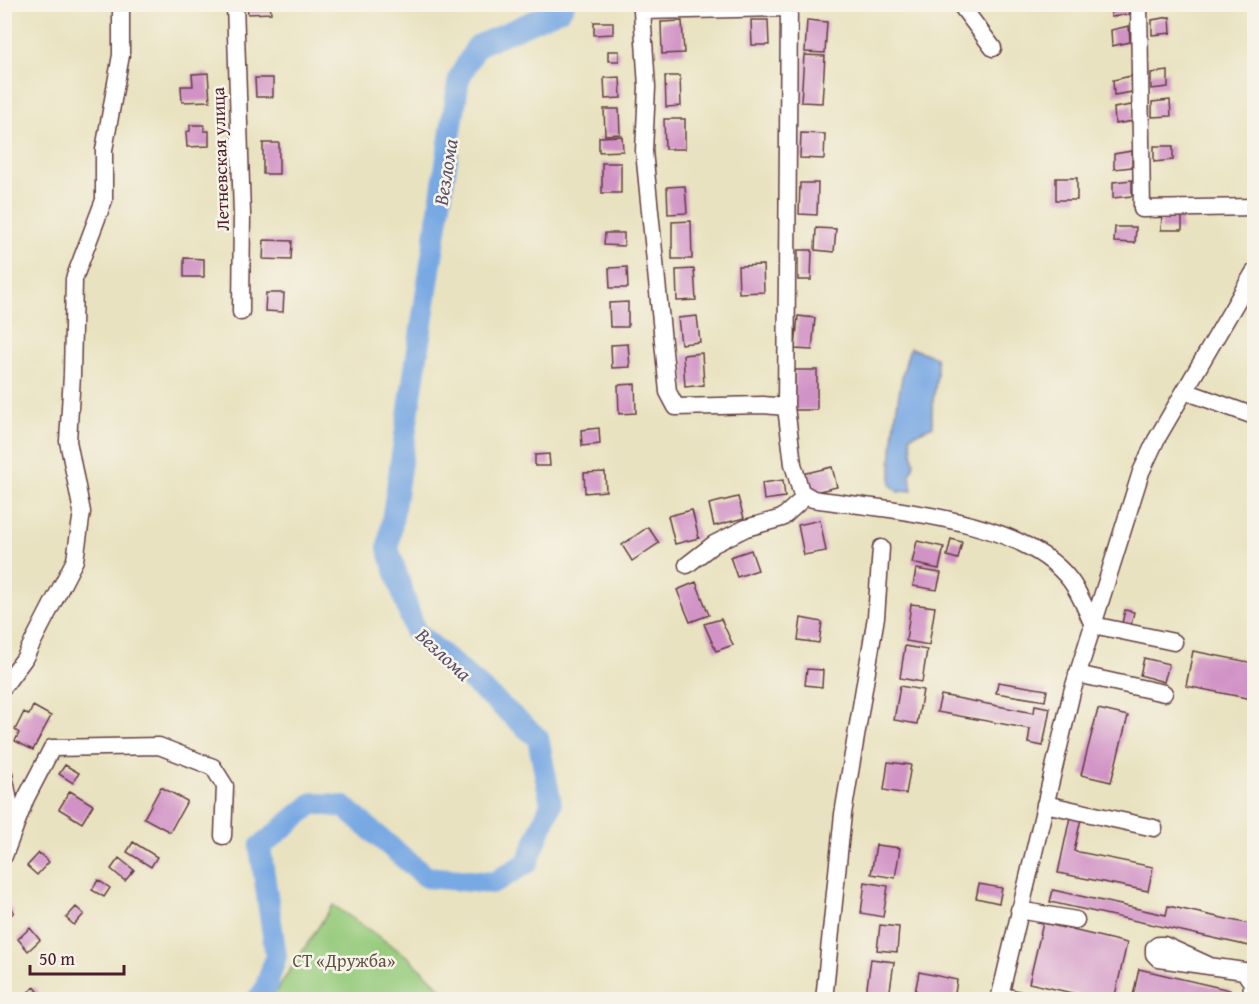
<svg xmlns="http://www.w3.org/2000/svg" width="1259" height="1004" viewBox="0 0 1259 1004" font-family="'Gentium Book Plus',serif">
  <style>
    .green { fill: #95cb7c; stroke: #707554; stroke-width: 1.5 }
    .water { fill: #79a9e3; stroke: #626487; stroke-width: 1.5 }
    .lines { fill: none; stroke-linecap: round; stroke-linejoin: round }
    .river { stroke: #79a9e3; stroke-width: 22 }
    .building { fill: #d193c6 }
    .minor-casing { stroke: #623c41; stroke-width: 19 }
    .minor { stroke: #fff; stroke-width: 16 }
    .labels { text-anchor: middle; dominant-baseline: central; stroke-width: 5; stroke-linejoin: round; paint-order: stroke }
    .street-label { font-size: 18px; fill: #4a1f2b; stroke: #f7f3e8 }
    .park-label { font-size: 18px; fill: #605343; stroke: #f7f3e8 }
    .water-label { font-size: 20px; font-style: italic; fill: #5a4f6b; stroke: #f7f3e8 }
  </style>
  <rect width="100%" height="100%" fill="#f7f3e8"/>
  <filter id="ink" filterUnits="userSpaceOnUse"><feTurbulence type="fractalNoise" baseFrequency=".0167" numOctaves="2"/><feDisplacementMap in="SourceGraphic" scale="12" xChannelSelector="R" yChannelSelector="G"/><feConvolveMatrix kernelMatrix="1 2 1 2 8 2 1 2 1" color-interpolation-filters="sRGB"/></filter>
  <filter id="wash" filterUnits="userSpaceOnUse"><feTurbulence type="fractalNoise" baseFrequency=".008" numOctaves="4" result="noise"/><feDisplacementMap in="SourceGraphic" scale="24" xChannelSelector="R" yChannelSelector="G"/><feGaussianBlur stdDeviation="1.35" result="paint"/><feColorMatrix in="noise" values="0 0 0 0 0 0 0 0 0 0 0 0 0 0 0 0 0 1.4 0 .05"/><feComposite in="paint" operator="in"/></filter>
  <g filter="url(#wash)">
    <rect width="100%" height="100%" fill="#e9e2c0"/>
    <!-- green -->
    <path class="green" d="M333,905L408,957L452,999H271Z"/>
    <!-- water -->
    <path class="water" d="M910,348L936,357C941,381 928,403 933,426L910,436L914,464L910,475L912,490L898,492L891,485C890,448 898,384 910,348Z"/>
    <g class="lines">
      <!-- river -->
      <path class="river" d="M257,1000L265,990L276,956L260,847L313,803L344,807L426,877L493,883L527,863L551,804L538,738L415,631L388,548L459,78L477,46L561,9L564,4"/>
    </g>
    <g id="blocks">
      <!-- building -->
      <path class="building" d="M247,4H270L271,13L248,14Z
        M1111,4H1129L1130,14L1111,17Z
        M1170,17L1171,33L1152,35V20Z
        M751,20H768L769,45H752Z
        M807,20L827,22L825,53L805,52Z
        M682,21L684,53L662,54L661,22Z
        M594,22H613V34L594,35Z
        M1129,26L1130,42L1112,46L1111,30Z
        M608,51H619V61H608Z
        M804,55L825,56L822,103L801,102Z
        M1168,71V87L1151,89V73Z
        M208,73L210,101L182,102L181,86H193L192,74Z
        M665,76H680L681,106L666,107Z
        M1131,76L1132,92L1114,95L1113,80Z
        M620,77L621,98L605,99L604,78Z
        M255,78H273V97H256Z
        M1170,100L1171,116L1152,117V102Z
        M1132,105L1133,121L1115,124L1114,108Z
        M604,109H619L620,134L605,135Z
        M664,119H685V149H665Z
        M190,125H204V131H209V146L187,147L186,132L190,131Z
        M801,133L825,134L824,159L800,158Z
        M622,136L623,151L599,152V137Z
        M263,143H279V174H263Z
        M1154,146H1173V160L1154,162Z
        M1132,151V167L1114,169V154Z
        M602,163H621V193H602Z
        M1056,178H1077V200H1056Z
        M1132,180V196L1113,198V182Z
        M800,183H818L817,215L799,214Z
        M685,186L687,213L668,214L667,187Z
        M1182,214V230H1161L1162,215Z
        M691,221L692,259H672V222Z
        M1115,227H1136L1135,243L1114,242Z
        M816,228L836,229L834,252L815,250Z
        M605,233H624V246L604,245Z
        M264,240L292,241L291,260L263,259Z
        M798,250H812L811,280H798Z
        M184,258L204,259V277H184Z
        M763,265L764,292L739,293L738,266Z
        M627,267L628,288H610L609,268Z
        M694,269L696,300L677,301L676,270Z
        M266,293H284L283,312L265,311Z
        M628,302V327H610L609,303Z
        M697,316L700,342L681,344L678,318Z
        M798,316L815,318L812,350L795,349Z
        M628,344L630,367L612,368L611,345Z
        M702,353L704,385L685,387L683,355Z
        M795,370H817V410H794Z
        M635,384L636,413L619,414L618,385Z
        M599,428L600,444L582,446L581,430Z
        M549,454L550,466H535V455Z
        M832,467L837,487L806,494L802,474Z
        M605,472L606,491L585,493L584,473Z
        M783,480L785,497L764,500L762,483Z
        M738,497L744,518L714,526L709,504Z
        M692,510L699,538L675,544L668,516Z
        M820,520L826,551L804,555L798,525Z
        M648,527L659,543L632,561L622,545Z
        M951,539L962,542L958,559L947,556Z
        M917,541L944,547L939,569L912,563Z
        M751,550L758,570L737,577L730,557Z
        M916,569L941,573L937,590L913,586Z
        M696,582L709,615L690,622L677,590Z
        M911,604L935,607L929,645L906,641Z
        M1125,610L1134,612L1131,625L1122,623Z
        M801,618L822,622L819,643L798,640Z
        M721,619L733,645L716,651L704,624Z
        M905,646L927,650L922,682L900,678Z
        M1193,651L1254,663L1252,699L1186,686Z
        M1144,658L1169,664L1164,682L1140,675Z
        M807,669L823,670L822,687L805,685Z
        M998,682L1047,690L1045,701L996,693Z
        M900,686L923,690L917,724L894,720Z
        M941,695L1034,713L1035,705L1050,708L1043,746L1028,743L1030,729L937,712Z
        M33,706L51,716L33,750L15,741L19,733L15,730L24,712L29,715Z
        M1098,709L1128,716L1111,782L1081,775Z
        M888,762L911,765L906,794L884,790Z
        M65,765L79,773L73,783L59,774Z
        M161,787L187,801L170,832L144,818Z
        M70,791L93,805L82,823L59,809Z
        M1070,817L1081,819L1074,851L1153,867L1148,891L1058,873Z
        M133,842L157,857L151,867L127,852Z
        M876,845L900,848L895,878L871,874Z
        M39,853L49,862L37,875L27,866Z
        M119,858L134,870L125,881L111,869Z
        M98,880L110,888L104,897L92,890Z
        M865,882L888,886L883,917L861,913Z
        M979,884L1002,888L999,903L976,898Z
        M1053,890L1166,915L1168,906L1254,925V947L1050,902Z
        M4,902L14,912L4,922Z
        M76,907L84,914L74,925L66,918Z
        M1043,923L1127,943L1114,1000H1102L1029,983Z
        M880,925L899,927L897,952L877,950Z
        M30,928L40,940L28,951L18,939Z
        M871,959L894,962L889,997L866,994Z
        M1139,969L1230,990L1227,1000H1132Z
        M919,972L957,980L954,1000L914,998Z
        M35,987L44,1000H17Z"/>
    </g>
  </g>
  <g filter="url(#ink)">
    <use href="#blocks" fill-opacity="0" stroke="#623c41" stroke-width="1.5"/>
    <g class="lines">
      <!-- minor casing -->
      <g class="minor-casing">
        <path id="minor" d="M235,4L242,214L241,312
          M789,4L786,407L793,464L801,492L813,499C886,510 1022,517 1070,580C1080,593 1086,610 1093,625L1174,642
          M960,4L993,48
          M1139,4L1142,209L1254,207
          M1185,391L1254,416
          M786,407L763,405L676,407L668,392L644,151L647,87L642,11L789,8
          M687,565L714,544L746,528L782,518L806,496
          M1077,674L1164,693
          M4,686L24,659L75,560L82,512L68,441L72,375L74,279L104,200V150L121,55V4
          M4,774L14,830
          M1045,804L1154,828
          M4,856L26,798L52,748L159,746L213,767L225,786L223,836
          M1019,910L1076,920
          M1208,965L1164,945H1158L1154,948V954L1159,959L1244,971L1252,983L1251,1000
          M1000,995L1019,1000
          M824,1000L843,814L876,617L881,548
          M999,1000L1072,692L1141,472L1156,440L1254,272"/>
      </g>
      <!-- minor -->
      <use href="#minor" class="minor"/>
    </g>
  </g>
  <g class="labels">
    <!-- street labels -->
    <g class="street-label">
      <text transform="translate(220 159) rotate(-92)">Летневская улица</text>
    </g>
    <!-- park labels -->
    <g class="park-label">
      <text x="344" y="960">СТ «Дружба»</text>
    </g>
    <!-- water labels -->
    <g class="water-label">
      <text transform="translate(445 172) rotate(-81)">Везлома</text>
      <text transform="translate(444 654) rotate(43)">Везлома</text>
    </g>
  </g>
  <!-- margin -->
  <rect width="1259" height="1004" fill="none" stroke="#f7f3e8" stroke-width="24"/>
  <!-- scale -->
  <path d="M30 965v9h94v-9" fill="none" stroke="#4a1f2b" stroke-width="3"/>
  <text x="39" y="965" font-size="18" fill="#4a1f2b" stroke="#f7f3e8" stroke-width="4.5" paint-order="stroke">50 m</text>
</svg>
